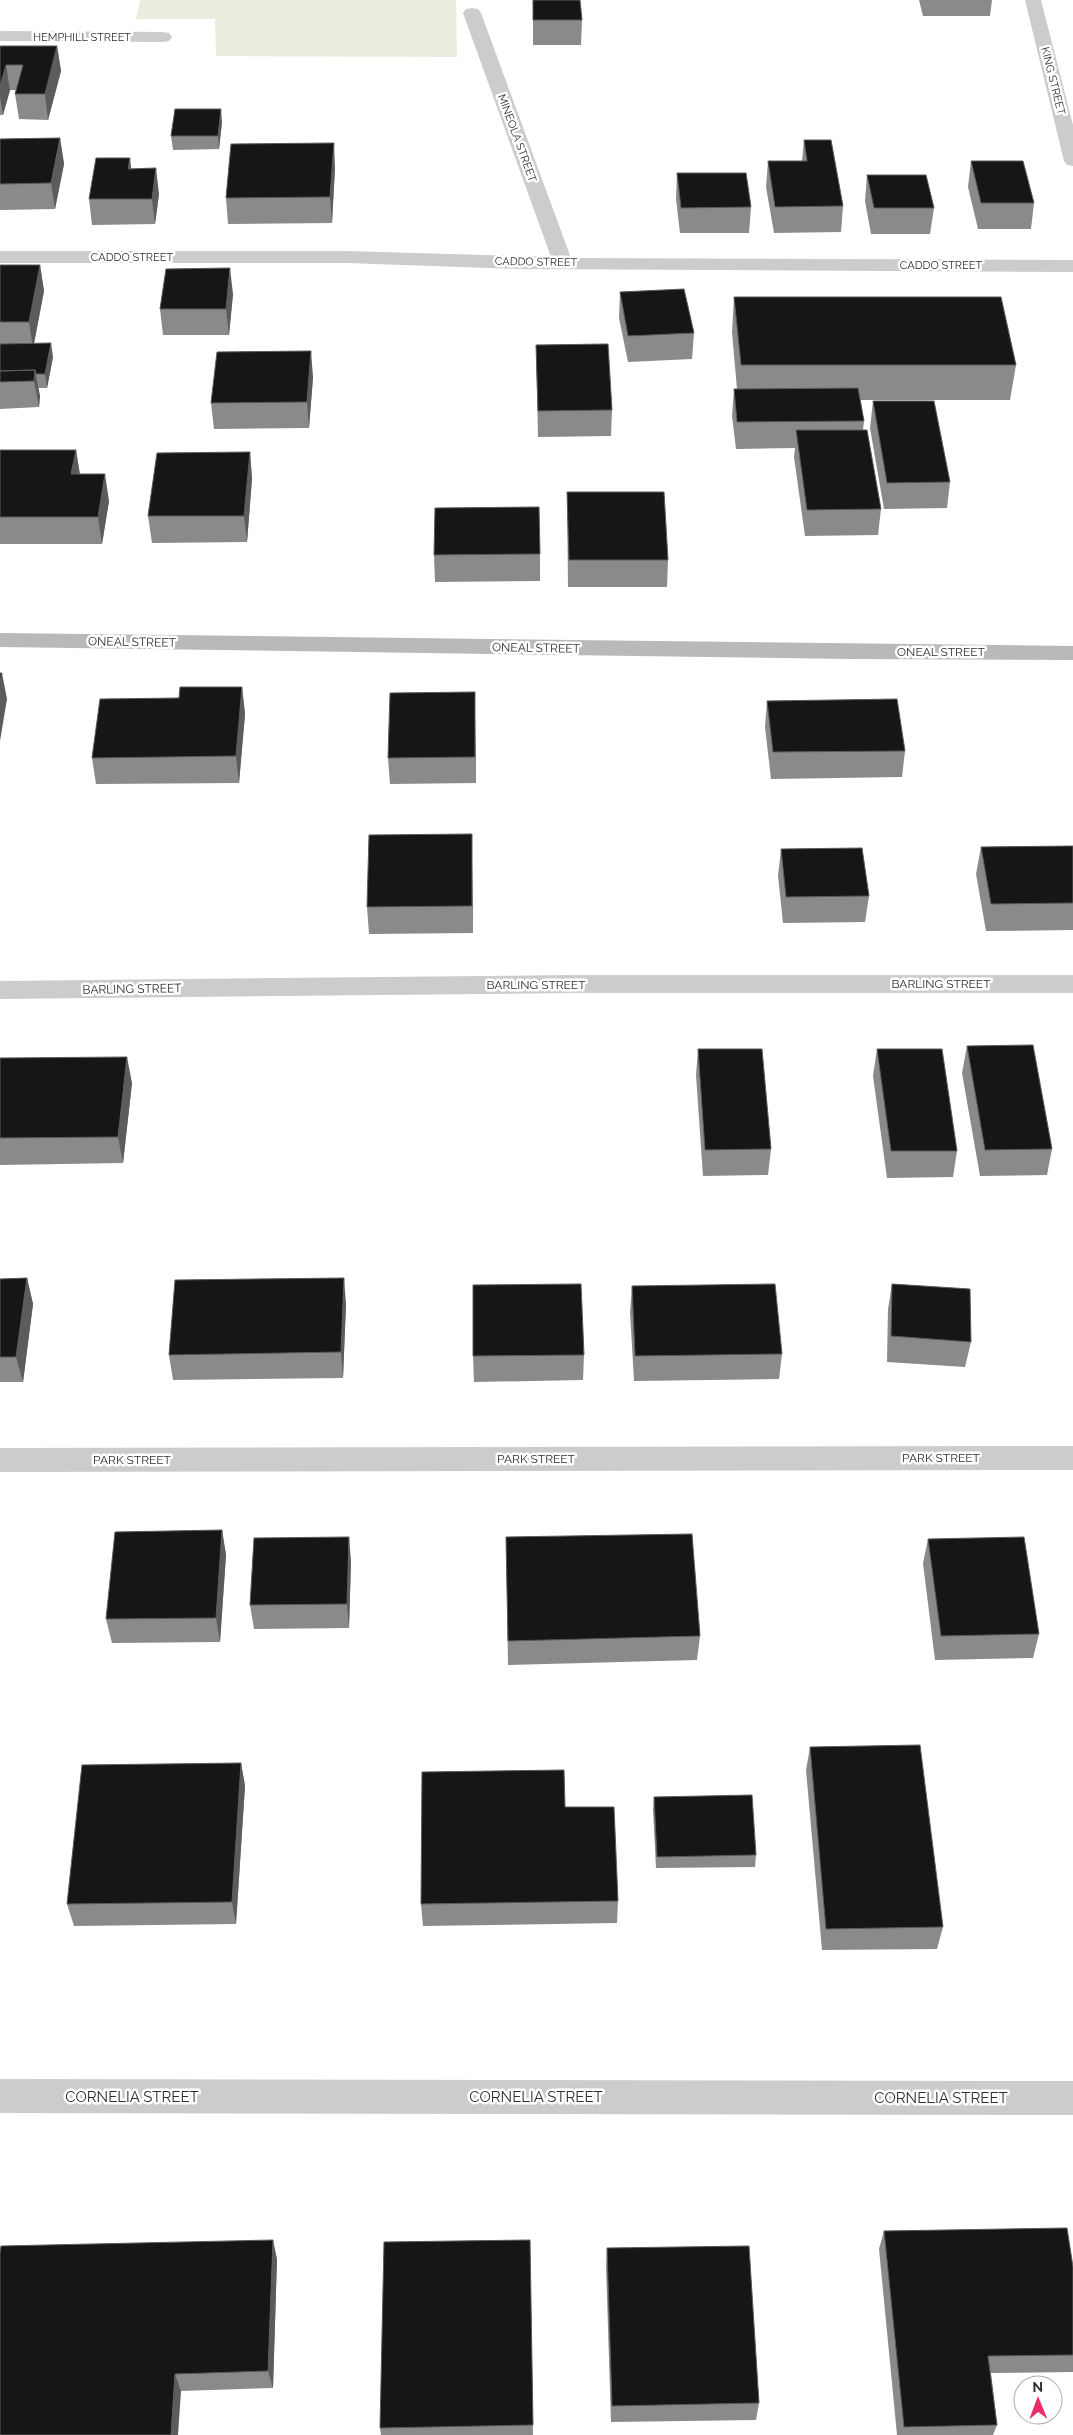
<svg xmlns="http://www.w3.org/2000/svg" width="1073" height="2435" viewBox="0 0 1073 2435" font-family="Raleway,sans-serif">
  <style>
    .green { fill: #e9eddd }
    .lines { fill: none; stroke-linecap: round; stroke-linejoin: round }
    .street { fill: #ccc; fill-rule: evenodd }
    .secondary { fill: #b9b9b9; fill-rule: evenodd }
    .wall { fill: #8a8a8a }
    .shaded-wall { fill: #5c5c5c }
    .building { fill: #161616; stroke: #5c5c5c }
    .labels { text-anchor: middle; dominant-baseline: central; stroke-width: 5; stroke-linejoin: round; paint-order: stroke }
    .far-street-label { font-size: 11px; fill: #2f2f2f; stroke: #fff }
    .street-label { font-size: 12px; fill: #2f2f2f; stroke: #fff }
    .near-street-label { font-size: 15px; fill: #2f2f2f; stroke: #fff }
  </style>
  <rect width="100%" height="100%" fill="#fff"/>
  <!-- green -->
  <path class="green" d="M140,0H456L457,57L216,56L215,19H136Z"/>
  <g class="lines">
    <!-- street -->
    <path class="street" d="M1025,0H1041L1073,125V166L1067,165L1064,161Z
      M472,8L478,9L481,13L571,258L1073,260V272L519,269L346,263H0V251H346L551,257L463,13L466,9Z
      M0,31L163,32L169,33L172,37L169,41L163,42L0,41Z
      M571,975H1073V993H571L0,999V981Z
      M1073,1446V1470L0,1472V1448Z
      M0,2079L1073,2081V2115L0,2113Z"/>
    <!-- secondary -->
    <path class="secondary" d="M0,633L1073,646V660L850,659L0,647Z"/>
  </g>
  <!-- wall -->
  <path class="wall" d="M533,0L582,20L581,45H533Z
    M919,0H992L990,16H923Z
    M0,46H57L61,71L48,120L19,119L15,94L16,90H10L3,115H0Z
    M222,122L219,149L173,150L171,136Z
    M60,138L64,164L55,209L0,210V139Z
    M804,140L843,206L841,232L774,233L766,187L768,161H802Z
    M971,161L1034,203L1031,229H978L968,187Z
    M335,168L332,223L228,224L226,198Z
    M131,169L159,194L155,224L92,225L89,199Z
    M677,173L751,207L749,233H680L676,199Z
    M867,175L934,208L930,234H871L865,201Z
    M0,265H40L44,291L34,344L53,357L47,388H38L40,396L39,407L0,409Z
    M620,292L694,333L692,359L628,362L619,318Z
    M233,294L229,335H163L160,309Z
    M734,297L1016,365L1010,400H860L864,421L863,430L881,509L878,535L805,536L794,457L795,448L736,449L732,416L734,389H737L732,332Z
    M536,345L612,410L611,436L538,437Z
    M313,377L309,428L214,429L211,403Z
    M873,401L950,482L947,508L884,509L870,428Z
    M0,450H76L80,474L109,501L102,544H0Z
    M250,452L252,479L247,542L152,543L148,516Z
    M567,492L668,560L667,587H568Z
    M540,554V581L435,582L434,555Z
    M242,687L245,714L239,783L96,784L92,758L179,698Z
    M767,701L905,751L902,777L771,779L765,727Z
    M475,719L476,783L390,784L388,758Z
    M1073,846V930L986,931L976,874L981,847Z
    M781,849L869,896L865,922L783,923L778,876Z
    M472,861L473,933L369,934L367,907Z
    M967,1046L1052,1149L1047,1175L980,1176L962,1073Z
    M698,1049L771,1149L768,1175L703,1176L696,1075Z
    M877,1049L957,1151L953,1177L887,1178L873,1076Z
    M0,1058L132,1083L123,1163L0,1165Z
    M27,1278L33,1304L23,1382H0V1279Z
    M892,1284L971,1342L965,1367L887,1362L888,1309Z
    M632,1286L782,1354L779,1379L634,1381L630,1312Z
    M346,1304L343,1378L173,1380L169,1355Z
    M584,1355L583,1380L474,1382L473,1356Z
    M222,1530L226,1555L220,1642L112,1643L106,1619Z
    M506,1537L700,1636L697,1660L508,1665Z
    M928,1539L1039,1634L1033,1658L935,1660L923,1563Z
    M351,1561L349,1628L254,1629L250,1605Z
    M810,1747L943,1927L937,1949L822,1950L806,1770Z
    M241,1763L245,1786L236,1924L74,1926L67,1904Z
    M654,1797L756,1855L755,1867L656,1868L653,1809Z
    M618,1901L617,1923L423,1926L421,1904Z
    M884,2231L1073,2267V2372L991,2373L997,2425L993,2435H897L879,2249Z
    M530,2240L533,2435H381L380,2428Z
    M607,2248L759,2403L756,2420L611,2422L606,2266Z
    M277,2259L273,2388L181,2391L0,2435Z"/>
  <!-- shaded-wall -->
  <path class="shaded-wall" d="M57,46L61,71L48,120L45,94Z
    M6,65L10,90L3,115L0,97V86Z
    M221,109L222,122L219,149L218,136Z
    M60,138L64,164L55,209L51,183Z
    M334,143L335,168L332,223L330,197Z
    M130,158L133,184L128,169Z
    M156,168L159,194L155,224L152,199Z
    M40,265L44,291L33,348L29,322Z
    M230,268L233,294L229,335L226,309Z
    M51,343L53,357L47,388L45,374Z
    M311,351L313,377L309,428L307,402Z
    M35,370L40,396L39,407L34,381Z
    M76,450L80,476L71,474Z
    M250,452L252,479L247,542L244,516Z
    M105,474L109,501L102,544L98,517Z
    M2,673L7,699L0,741V684Z
    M242,687L245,714L239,783L236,756Z
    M475,692V719L476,783L475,757Z
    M472,834V861L473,933L472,906Z
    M127,1057L132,1083L123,1163L118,1137Z
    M27,1278L33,1304L23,1382L16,1357Z
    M344,1278L346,1304L343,1378L341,1352Z
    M222,1530L226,1555L220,1642L216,1618Z
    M349,1537L351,1561L349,1628L347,1604Z
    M241,1763L245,1786L236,1924L232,1902Z
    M273,2240L277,2259L273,2388L268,2371Z
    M175,2374L181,2391L178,2435H171Z"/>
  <!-- building -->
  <path class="building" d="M533,0H580L582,20H533Z
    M0,46H57L45,94H15L23,65H6L0,86Z
    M175,109H221L218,136H171Z
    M60,138L51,183L0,184V139Z
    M804,140H831L843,206L775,207L768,161H807Z
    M334,143L330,197L226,198L231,144Z
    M96,158H130L128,169L156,168L152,199H89Z
    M971,161H1023L1034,203H981Z
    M677,173H746L751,207L681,208Z
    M867,175H926L934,208H874Z
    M0,265H40L29,322H0Z
    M230,268L226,309H160L166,269Z
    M684,289L694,333L628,336L620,292Z
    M734,297H1001L1016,365H741Z
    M51,343L45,374H36L35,370L0,371V344Z
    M608,344L612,410L538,411L536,345Z
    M311,351L307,402L211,403L217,352Z
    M35,370L34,381L0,382V371Z
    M858,388L864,421L737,422L734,389Z
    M873,401H934L950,482L887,483Z
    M796,430H867L881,509L807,510Z
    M0,450H76L71,474H105L98,517H0Z
    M250,452L244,516H148L157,453Z
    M567,492H664L668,560H569Z
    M539,507L540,554L434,555L435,508Z
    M0,673H2L0,684Z
    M180,687H242L236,756L92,758L100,699L179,698Z
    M475,692V757L388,758L390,693Z
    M897,699L905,751L773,752L767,701Z
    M472,834V906L367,907L369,835Z
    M1073,846V903L991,904L981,847Z
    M862,848L869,896L786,897L781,849Z
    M1033,1045L1052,1149L985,1150L967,1046Z
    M698,1049H762L771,1149L705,1150Z
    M877,1049H942L957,1151H891Z
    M127,1057L118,1137L0,1138V1058Z
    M27,1278L16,1357H0V1279Z
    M344,1278L341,1352L169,1355L175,1280Z
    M581,1284L584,1355L473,1356V1285Z
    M775,1284L782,1354L635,1356L632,1286Z
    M892,1284L970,1289L971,1342L891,1336Z
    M222,1530L216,1618L106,1619L115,1532Z
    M692,1534L700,1636L508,1641L506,1537Z
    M349,1537L347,1604L250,1605L254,1538Z
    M1024,1537L1039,1634L941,1636L928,1539Z
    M920,1745L943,1927L826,1929L810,1747Z
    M241,1763L232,1902L67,1904L82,1765Z
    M564,1770L565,1807H614L618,1901L421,1904L422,1772Z
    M752,1795L756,1855L657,1857L654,1797Z
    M1067,2228L1073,2267V2355L988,2356L997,2425L904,2427L884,2231Z
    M273,2240L268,2371L175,2374L171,2435H0V2253L1,2246Z
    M530,2240L533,2425L380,2428L384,2242Z
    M749,2246L759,2403L612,2406L607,2248Z"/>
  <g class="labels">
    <!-- far-street labels -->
    <g class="far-street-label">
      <text x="82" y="37">HEMPHILL STREET</text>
      <text transform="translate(1053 81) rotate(76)">KING STREET</text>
      <text transform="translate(517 138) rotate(70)">MINEOLA STREET</text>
      <text x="132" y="257">CADDO STREET</text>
      <text transform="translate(536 262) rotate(1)">CADDO STREET</text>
      <text x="941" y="265">CADDO STREET</text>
    </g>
    <!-- street labels -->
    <g class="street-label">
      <text transform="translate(132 642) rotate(1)">ONEAL STREET</text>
      <text transform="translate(536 648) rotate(1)">ONEAL STREET</text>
      <text x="941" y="652">ONEAL STREET</text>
      <text x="941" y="984">BARLING STREET</text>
      <text x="536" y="985">BARLING STREET</text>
      <text transform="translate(132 989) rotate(-1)">BARLING STREET</text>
      <text x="941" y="1458">PARK STREET</text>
      <text x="536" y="1459">PARK STREET</text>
      <text x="132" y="1460">PARK STREET</text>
    </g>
    <!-- near-street labels -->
    <g class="near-street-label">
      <text x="132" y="2097">CORNELIA STREET</text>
      <text x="536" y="2097">CORNELIA STREET</text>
      <text x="941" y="2098">CORNELIA STREET</text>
    </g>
  </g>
  <!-- north arrow -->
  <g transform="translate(1038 2400) rotate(359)"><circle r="24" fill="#ffffff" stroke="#acacac"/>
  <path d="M0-4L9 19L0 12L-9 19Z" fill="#eb2c65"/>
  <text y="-8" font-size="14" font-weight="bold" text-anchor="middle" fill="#2f2f2f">N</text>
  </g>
</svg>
